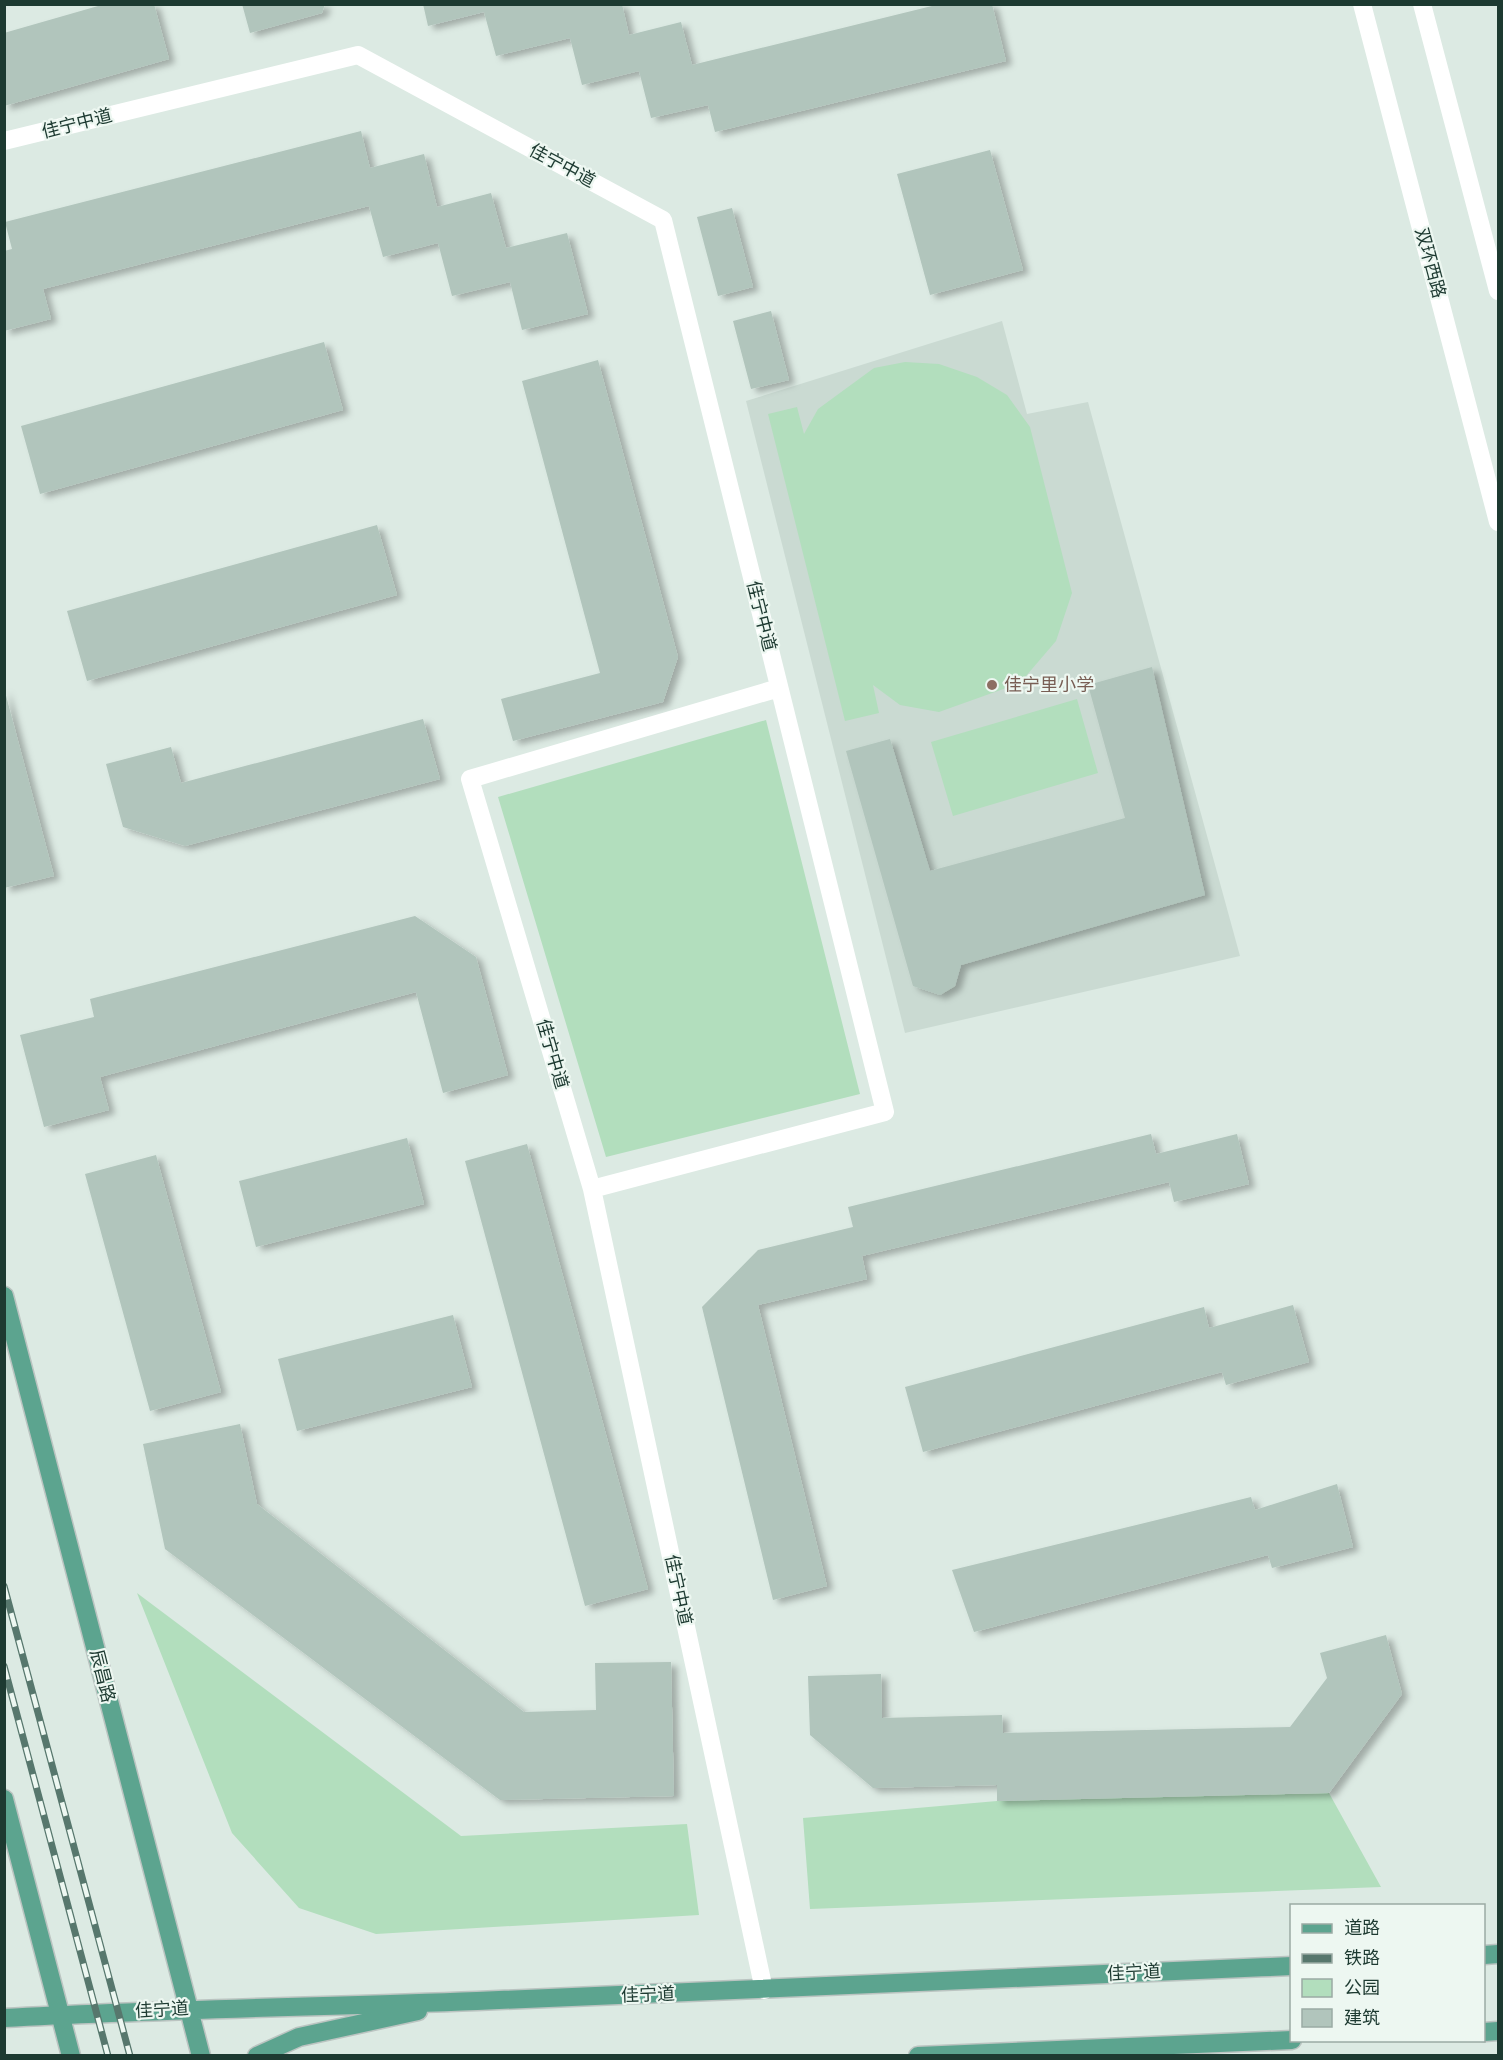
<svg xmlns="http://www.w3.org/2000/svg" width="1503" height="2060" viewBox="0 0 1503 2060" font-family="'Sofia Sans Condensed','Noto Sans SC',sans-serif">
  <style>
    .built { fill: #cadad2 }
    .green { fill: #b2debd }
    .building { fill: #b1c5bc; filter: url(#shadow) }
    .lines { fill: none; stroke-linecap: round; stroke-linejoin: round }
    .major-casing { stroke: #bbc4c1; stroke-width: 21 }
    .minor { stroke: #fff; stroke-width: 18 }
    .major { stroke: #5ca48f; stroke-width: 18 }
    .rail-casing { stroke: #57776d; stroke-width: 7 }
    .rail { stroke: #edf7f1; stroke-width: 4.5; stroke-dasharray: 14; stroke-linecap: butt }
    .education-dot { fill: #8d6e63; stroke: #edf7f1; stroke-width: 2 }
    .labels { text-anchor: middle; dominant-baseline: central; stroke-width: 4.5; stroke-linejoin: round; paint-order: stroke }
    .street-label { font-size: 18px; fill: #1d3a31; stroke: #edf7f1 }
    .education-label { font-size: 18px; fill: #785e54; stroke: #edf7f1; text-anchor: start }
  </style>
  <defs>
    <filter id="shadow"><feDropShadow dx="6" dy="4" stdDeviation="3" flood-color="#0004"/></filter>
  </defs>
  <rect width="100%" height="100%" fill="#dceae3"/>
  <!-- built -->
  <path class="built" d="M1002,321L1027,414L1088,402L1240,956L905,1033L746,401Z"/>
  <!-- green -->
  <path class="green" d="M905,362L939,364L977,377L1007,395L1030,427L1072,593L1056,641L1020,683L939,712L900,705L873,685L879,713L845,721L768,414L797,407L804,434L818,409L874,368Z
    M1077,699L1098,773L953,816L931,742Z
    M766,720L860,1094L606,1157L498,797Z
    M137,1593L461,1836L687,1824L699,1915L376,1934L299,1908L232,1833Z
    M1329,1793L1381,1887L810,1909L803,1818L997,1801Z"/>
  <!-- building -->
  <path class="building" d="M105,4H154L169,59L4,106V33Z
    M242,4H325L322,13L250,33Z
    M423,4H622L629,35L681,22L692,65L940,4H992L1006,61L715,132L708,105L651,118L639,71L582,85L570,38L496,56L484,12L428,26Z
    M361,131L370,168L424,154L437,207L491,193L506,248L567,233L588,314L522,330L510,282L452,296L438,243L383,257L369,206L43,289L51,319L4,331V251L12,249L5,222Z
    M990,150L1023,270L930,295L897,174Z
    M732,208L753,287L718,296L697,217Z
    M771,311L789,380L751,389L733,321Z
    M324,342L343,410L40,494L21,426Z
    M598,360L678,657L663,702L513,741L501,699L600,673L522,381Z
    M377,525L397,595L87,681L67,611Z
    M1152,667L1205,895L961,965L955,986L940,995L913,986L846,751L890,739L930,871L1125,818L1088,685Z
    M4,688L54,876L4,888Z
    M423,719L440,779L185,846L123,827L106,764L171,747L181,783Z
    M415,916L476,957L508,1075L443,1093L416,992L100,1077L109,1110L44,1127L20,1035L94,1017L90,999Z
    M1151,1134L1156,1154L1237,1134L1249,1184L1174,1202L1169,1182L862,1256L867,1279L758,1305L827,1586L773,1600L702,1307L758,1250L853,1227L848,1207Z
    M407,1138L424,1204L256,1247L239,1181Z
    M527,1144L648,1589L585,1606L465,1161Z
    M156,1155L221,1392L150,1411L85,1174Z
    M1293,1305L1309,1362L1226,1385L1222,1372L923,1452L905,1387L1204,1307L1209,1328Z
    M453,1315L472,1387L297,1431L278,1359Z
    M240,1424L257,1504L524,1712L596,1710L595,1663L671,1662L674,1796L500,1800L165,1549L143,1444Z
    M1337,1484L1353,1547L1272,1568L1268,1555L974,1632L952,1570L1251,1497L1255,1510Z
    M1386,1635L1402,1694L1329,1793L997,1801V1785L873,1788L810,1735L808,1676L881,1674L882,1718L1002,1715L1003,1733L1290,1727L1327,1678L1320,1653Z"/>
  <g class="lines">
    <!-- major casing -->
    <g class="major-casing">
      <path id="major" d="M4,1296L201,2056
        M4,1799L71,2056
        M1484,1955L1498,1954
        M4,2018C162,2009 319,2007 477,2001C748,1991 1020,1978 1292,1966
        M1484,2032L1498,2031
        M257,2056L299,2037L418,2011
        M918,2056L1292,2040"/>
    </g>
    <!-- minor -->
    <path class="minor" d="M1362,4L1498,522
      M1422,4L1498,291
      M4,141L358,55L663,220L885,1112L592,1189
      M764,1990L592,1189L470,779L779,688"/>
    <!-- major -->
    <use href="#major" class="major"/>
    <!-- rail casing -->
    <g class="rail-casing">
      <path id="rail" d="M4,1586L130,2056
        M4,1666L108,2056"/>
    </g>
    <!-- rail -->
    <use href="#rail" class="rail"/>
  </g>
  <!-- markers -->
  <circle class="education-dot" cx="992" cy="685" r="6"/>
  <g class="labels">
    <!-- street labels -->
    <g class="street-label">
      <text transform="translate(77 124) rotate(-14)">佳宁中道</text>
      <text transform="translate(562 166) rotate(28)">佳宁中道</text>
      <text transform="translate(1430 263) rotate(75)">双环西路</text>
      <text transform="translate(761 616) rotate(76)">佳宁中道</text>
      <text transform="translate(552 1054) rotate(74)">佳宁中道</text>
      <text transform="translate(678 1590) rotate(78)">佳宁中道</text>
      <text transform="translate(102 1676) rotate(76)">辰昌路</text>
      <text transform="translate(1134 1973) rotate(-3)">佳宁道</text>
      <text transform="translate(648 1995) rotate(-2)">佳宁道</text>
      <text transform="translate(162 2010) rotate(-3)">佳宁道</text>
    </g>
    <!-- education labels -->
    <g class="education-label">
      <text x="1004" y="685">佳宁里小学</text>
    </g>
  </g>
  <!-- border -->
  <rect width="1503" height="2060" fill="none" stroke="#1d3a31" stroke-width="12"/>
  <!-- legend -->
  <rect x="1290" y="1904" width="195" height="138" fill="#edf7f1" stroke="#9aaba4" stroke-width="1.5"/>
  <rect x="1302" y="1924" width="30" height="9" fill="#5ca48f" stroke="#9aaba4" stroke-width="1.5"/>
  <text x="1344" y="1934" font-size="18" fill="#1d3a31">道路</text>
  <rect x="1302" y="1954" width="30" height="9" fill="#57776d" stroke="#9aaba4" stroke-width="1.5"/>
  <text x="1344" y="1964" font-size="18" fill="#1d3a31">铁路</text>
  <rect x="1302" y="1979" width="30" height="18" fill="#b2debd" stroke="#9aaba4" stroke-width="1.5"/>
  <text x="1344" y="1994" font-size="18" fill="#1d3a31">公园</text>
  <rect x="1302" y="2009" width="30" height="18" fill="#b1c5bc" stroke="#9aaba4" stroke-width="1.5"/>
  <text x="1344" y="2024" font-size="18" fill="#1d3a31">建筑</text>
</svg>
